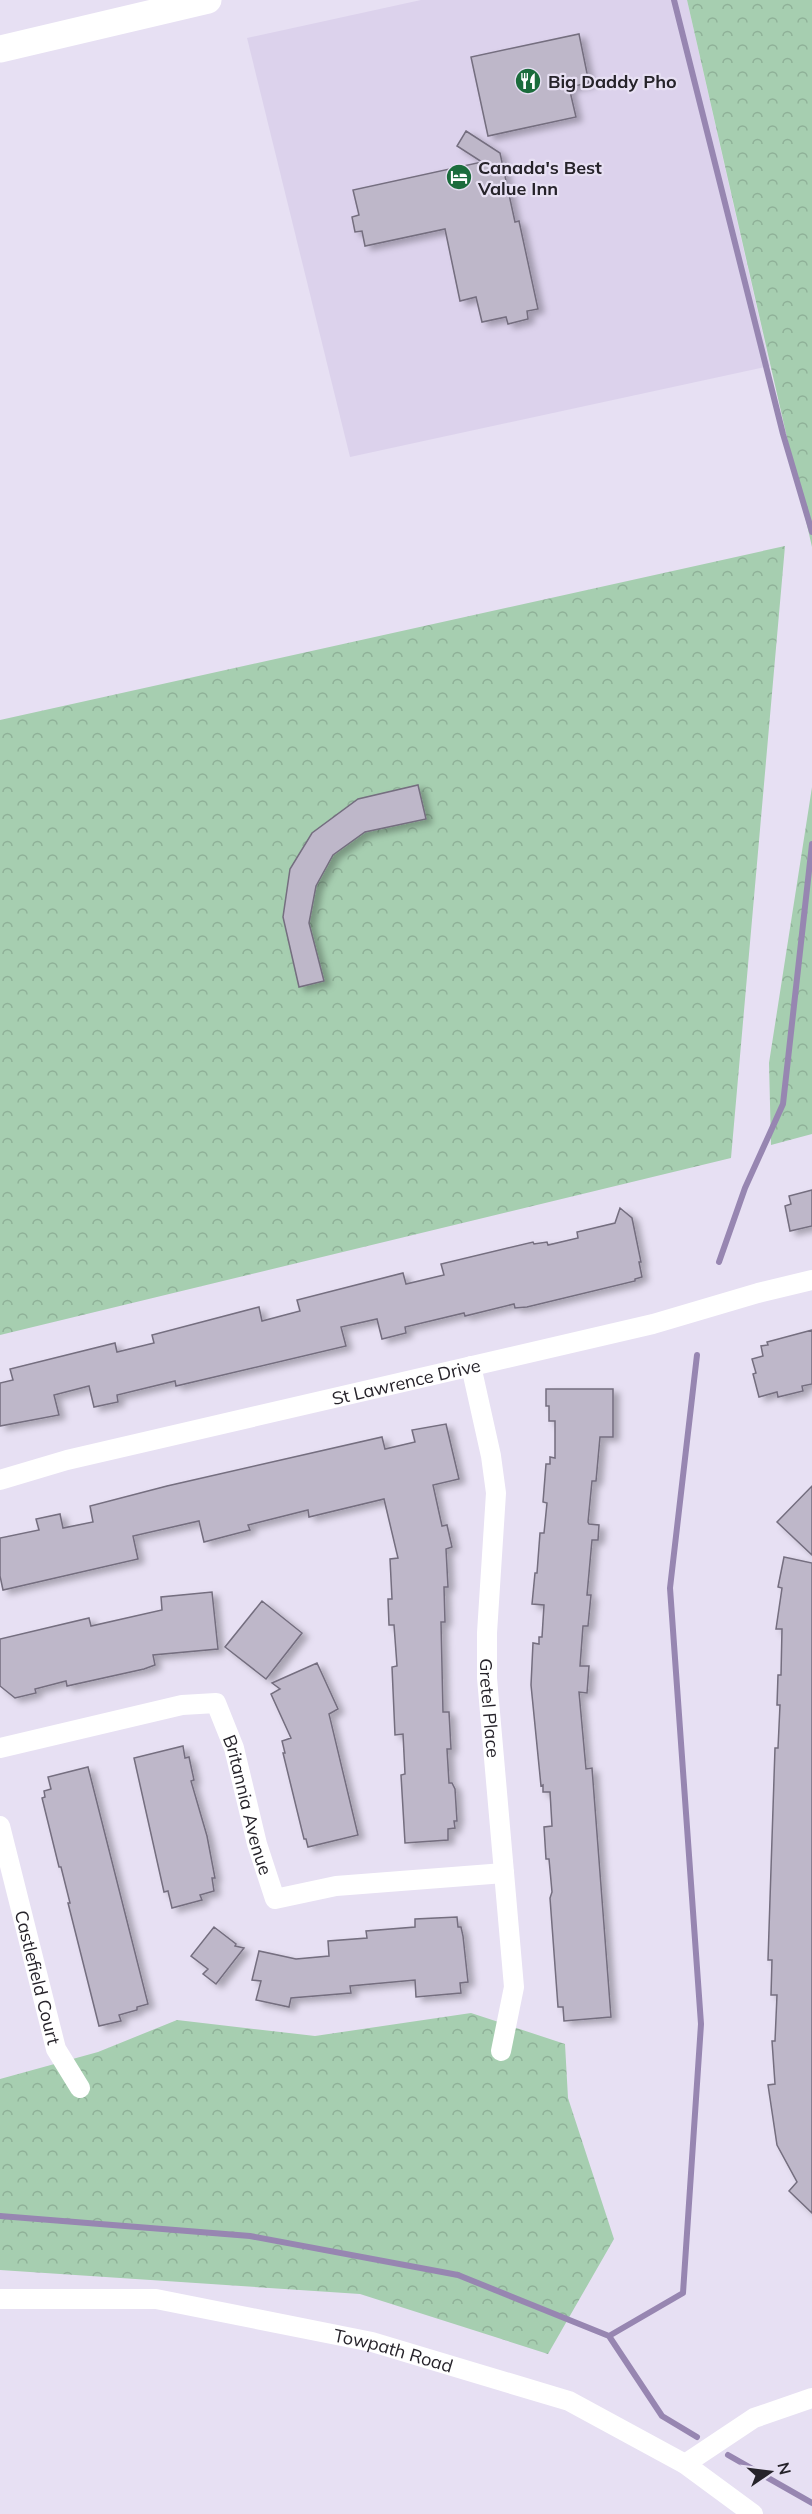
<svg xmlns="http://www.w3.org/2000/svg" width="812" height="2514" viewBox="0 0 812 2514" font-family="Mulish,sans-serif">
  <style>
    .built { fill: #dcd2ec }
    .park { fill: url(#park-crowns) }
    .lines { fill: none; stroke-linecap: round; stroke-linejoin: round }
    .stream { stroke: #9786b1; stroke-width: 6 }
    .building { fill: #beb7c9; stroke: #746e7f; stroke-width: 1.5; filter: url(#shadow) }
    .street { stroke: #fff; stroke-width: 20 }
    .secondary { stroke: #fff; stroke-width: 27 }
    .labels { text-anchor: middle; dominant-baseline: central; stroke-width: 4.5; stroke-linejoin: round; paint-order: stroke }
    .poi-label { font-size: 18px; font-weight: bold; fill: #26232a; stroke: #e7e0f3; text-anchor: start }
    .street-label { font-size: 18px; fill: #26232a; stroke: #e7e0f3 }
  </style>
  <defs>
    <pattern id="park-crowns" width="20" height="18" patternUnits="userSpaceOnUse" patternTransform="scale(1.5)"><rect width="20" height="18" fill="#a6ceb0"/><path d="M2 6a3 3 0 1 1 6 0M12 15a3 3 0 1 1 6 0" fill="none" stroke="#8fb198"/></pattern>
    <filter id="shadow"><feDropShadow dx="6" dy="4" stdDeviation="3" flood-color="#0004"/></filter>
  </defs>
  <rect width="100%" height="100%" fill="#e7e0f3"/>
  <!-- built -->
  <path class="built" d="M421,0H687L770,366L350,457L247,38Z"/>
  <!-- park -->
  <path class="park" d="M687,0H812V547Z
    M785,546L731,1158L0,1335V720Z
    M812,787V1134L771,1145L769,1063Z
    M471,2013L565,2044L568,2098L614,2239L548,2354L360,2294L0,2270V2079L98,2052L177,2020L315,2036Z"/>
  <g class="lines">
    <!-- stream -->
    <path class="stream" d="M674,0L783,434L812,532
      M719,1262L745,1188L783,1104L812,844
      M0,2216L250,2236L458,2275L609,2336L662,2416L697,2437
      M609,2336L683,2293L701,2024L670,1588L697,1355
      M728,2455L812,2503"/>
  </g>
  <!-- building -->
  <path class="building" d="M579,34L589,83L569,87L576,117L488,136L471,57Z
    M466,131L500,153L515,222L519,221L538,309L527,311L528,319L508,324L506,317L482,322L476,297L460,301L445,229L365,246L362,231L355,232L352,217L359,215L353,190L482,162L457,146Z
    M418,785L426,819L365,832L333,855L316,886L309,923L324,981L299,987L283,917L290,869L312,833L358,799Z
    M812,1190V1226L790,1231L785,1206L791,1204L789,1196Z
    M620,1208L632,1218L641,1262H639L642,1277L635,1279V1281L527,1307L515,1308L514,1304L465,1316L464,1313L405,1327L406,1333L382,1339L377,1319L341,1327L346,1346L176,1386L175,1381L117,1395L118,1402L94,1407L89,1386L54,1395L59,1415L0,1426V1383L13,1380L10,1369L115,1343L117,1352L154,1343L152,1335L259,1307L262,1321L300,1311L297,1300L403,1273L406,1284L444,1275L441,1264L533,1242L534,1244L547,1242L548,1245L578,1238L577,1232L615,1223Z
    M812,1330V1384L802,1386L803,1391L778,1397L777,1392L759,1397L753,1374L756,1373L752,1359L763,1356L761,1346L768,1345L767,1342Z
    M546,1389H613V1437H600L596,1481H592L588,1522L589,1524L599,1525L598,1540H592L587,1595H591L588,1626H583L580,1666H589L587,1693L579,1692L586,1769L592,1768L611,2017L564,2021L563,2007H558L550,1898L552,1892L549,1859H546L544,1827L552,1826L550,1792H543V1785L541,1786L531,1685L533,1643L539,1644V1637H542L544,1605L532,1604L535,1573H537L540,1533H544L547,1503L543,1502L546,1464H550V1457L555,1458V1421H549V1406H546Z
    M446,1424L459,1479L433,1485L442,1526L447,1525L452,1547L446,1549L448,1587H444L445,1622H441L443,1712H449L451,1749H447L449,1783H452L455,1789L457,1821H454L455,1828L448,1829V1840L405,1843L401,1775L405,1774L403,1734L395,1735L392,1667L397,1666L394,1625H389L388,1599H392L390,1559L398,1558L384,1499L309,1517L308,1510L248,1525L250,1530L204,1542L199,1521L133,1536L138,1559L3,1590L0,1576V1538L39,1530L36,1519L60,1514L63,1528L93,1522L90,1506L167,1486L382,1437L385,1449L415,1442L412,1430Z
    M812,1486V1555L777,1522Z
    M784,1557L812,1563V2213L789,2191L797,2182L777,2145L768,2085L775,2084L772,2041H775L777,1995H771L772,1960H768L775,1748H778L780,1705H777L778,1675H781L782,1629H776L782,1588L778,1587Z
    M212,1592L218,1649L153,1655L155,1665L144,1669L67,1686L66,1681L35,1689L36,1693L15,1698L0,1686V1639L89,1618L91,1626L162,1610L161,1597Z
    M262,1601L302,1633L266,1679L225,1647Z
    M317,1663L338,1709L329,1714L358,1835L308,1847L306,1839H304L283,1753H285L282,1741L291,1738L271,1694L280,1689L272,1683Z
    M183,1746L185,1758L189,1757L194,1780L191,1781L207,1836L215,1878H212L214,1891L200,1895L202,1900L172,1908L168,1891L164,1892L134,1758Z
    M88,1767L148,2004L137,2007V2010L119,2015L121,2021L99,2026L68,1903H70L61,1867H59L42,1798L45,1797L44,1791L51,1789L48,1777Z
    M457,1917L458,1927H461L463,1936L468,1982L460,1983L461,1993L416,1997L415,1980L350,1986L351,1993L291,1998L289,2007L256,2000L261,1981L252,1980L259,1951L296,1959L329,1956L328,1941L367,1938L366,1931L415,1927V1919Z
    M214,1927L236,1944L235,1946L244,1948L216,1984L203,1974L208,1969L191,1956Z"/>
  <g class="lines">
    <!-- street -->
    <g class="street">
      <path id="s1" d="M471,1366L491,1456L496,1493L487,1633V1678L514,1987L501,2051"/>
      <path id="s2" d="M0,1480L67,1460L653,1324L758,1293L812,1280"/>
      <path id="s3" d="M0,1748L182,1705L216,1703L234,1748L257,1844L275,1899L336,1886L504,1873"/>
      <path id="s4" d="M0,1826L56,2049L80,2088"/>
      <path id="s5" d="M0,2299H156L372,2342L569,2401L685,2464L753,2514"/>
      <path d="M685,2464L754,2418L812,2398"/>
    </g>
    <!-- secondary -->
    <path class="secondary" d="M0,49L208,0"/>
  </g>
  <!-- icons -->
  <defs>
    <g id="restaurant-disc" transform="scale(1.35)"><circle r="9.5" fill="#1b6c3c" stroke="#e7e0f3"/><path d="M-5-6h1v4h1v-4h1v4h1v-4h1v5L-1.5 .5V6h-2V.5L-5-1ZM5-6V6H3V1.5H1.5Q1.5-4 5-6Z" fill="#fff"/></g>
    <g id="hotel-disc" transform="scale(1.35)"><circle r="9.5" fill="#1b6c3c" stroke="#e7e0f3"/><path d="M-6-4.5h1.5V1H6V5H4.5V3h-9V5H-6ZM-4 0a1.8 1.8 0 1 1 3.6 0ZM.5 0V-2.5h3Q6-2.5 6 0Z" fill="#fff"/></g>
  </defs>
  <g fill-rule="evenodd">
    <use href="#restaurant-disc" x="528" y="81"/>
    <use href="#hotel-disc" x="459" y="177"/>
  </g>
  <g class="labels">
    <!-- poi labels -->
    <g class="poi-label">
      <text x="548" y="81">Big Daddy Pho</text>
      <text x="478" y="167">Canada's Best<tspan x="478" dy="21">Value Inn</tspan></text>
    </g>
    <!-- street labels -->
    <g class="street-label">
      <text stroke="none"><textPath href="#s2" startOffset="418">St Lawrence Drive</textPath></text>
      <text stroke="none"><textPath href="#s1" startOffset="345">Gretel Place</textPath></text>
      <text stroke="none"><textPath href="#s3" startOffset="328">Britannia Avenue</textPath></text>
      <text stroke="none"><textPath href="#s4" startOffset="156">Castlefield Court</textPath></text>
      <text stroke="none"><textPath href="#s5" startOffset="399">Towpath Road</textPath></text>
    </g>
  </g>
  <!-- north arrow -->
  <g transform="translate(770 2472) rotate(76)" stroke="#e7e0f3" stroke-width="4.5" paint-order="stroke">
  <path d="M0-4.5L10 22L0 15L-10 22Z" fill="#26232a"/>
  <text y="-9" font-size="16" font-weight="bold" text-anchor="middle" fill="#26232a">N</text>
  </g>
</svg>
